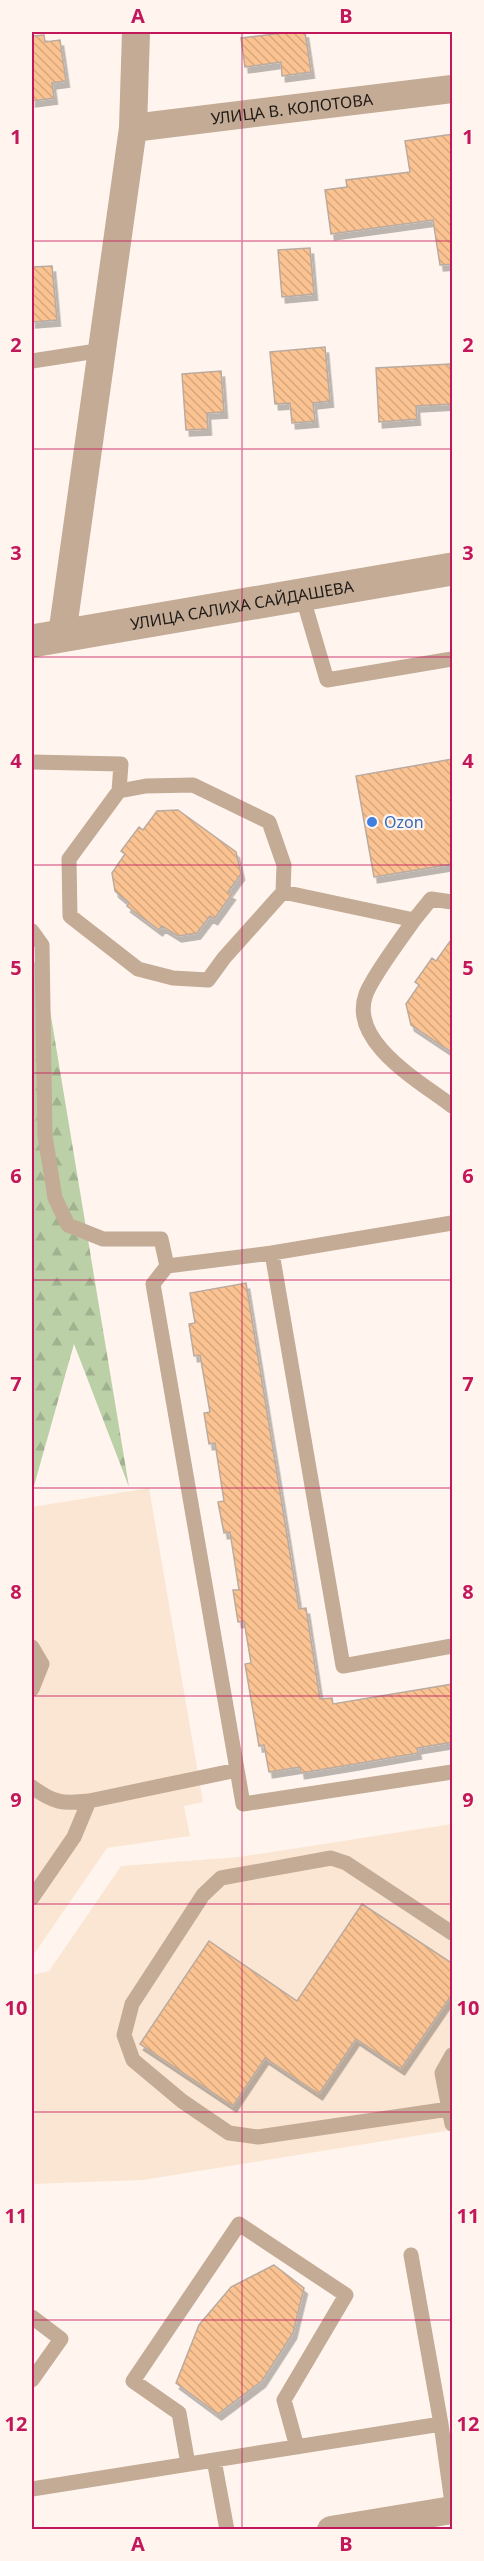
<svg xmlns="http://www.w3.org/2000/svg" width="484" height="2561" viewBox="0 0 484 2561" font-family="'Noto Sans',sans-serif">
  <style>
    .built { fill: #fbe6d4 }
    .forest { fill: url(#forest-firs) }
    .building { fill: url(#building-back-hatch); stroke: #baaba0; stroke-width: 1.5; filter: url(#shadow) }
    .lines { fill: none; stroke-linecap: round; stroke-linejoin: round }
    .service { stroke: #c3ab96; stroke-width: 15 }
    .minor { stroke: #c3ab96; stroke-width: 28 }
    .tertiary { stroke: #c3ab96; stroke-width: 33 }
    .grid { fill: none; stroke: #c2185b; stroke-width: 1.5; stroke-opacity: 0.55 }
    .shop-dot { fill: #3f7fe0; stroke: #fff5ee; stroke-width: 2 }
    .labels { text-anchor: middle; dominant-baseline: central; stroke-width: 4.5; stroke-linejoin: round; paint-order: stroke }
    .street-label { font-size: 16px; fill: #1f1a16; stroke: #fff5ee }
    .shop-label { font-size: 16px; fill: #366cbe; stroke: #fff5ee; text-anchor: start }
    .neatline { fill: none; stroke: #c2185b; stroke-width: 2 }
    .grid-label { font-size: 20px; text-anchor: middle; font-weight: bold; fill: #c2185b }
  </style>
  <defs>
    <pattern id="forest-firs" width="22" height="20" patternUnits="userSpaceOnUse" patternTransform="scale(1.5)"><rect width="22" height="20" fill="#bbd0a7"/><path d="M5 1l3.5 6h-7zM16 11l3.5 6h-7z" fill="#a0b28f"/></pattern>
    <pattern id="building-back-hatch" width="6" height="6" patternUnits="userSpaceOnUse" patternTransform="scale(1.5)"><rect width="6" height="6" fill="#fbc392"/><path d="M-1 5l2 2M0 0l6 6M5-1l2 2" fill="none" stroke="#d7a77d"/></pattern>
    <filter id="shadow"><feDropShadow dx="3.5" dy="6" stdDeviation="0" flood-color="#0004"/></filter>
  </defs>
  <rect width="100%" height="100%" fill="#fff5ee"/>
  <!-- built -->
  <path class="built" d="M149,1488L203,1802L184,1806L190,1836L107,1848L32,1957V1507Z
    M452,1824V2130L143,2180L32,2184V1975L49,1971L121,1866L239,1857Z"/>
  <!-- forest -->
  <path class="forest" d="M32,959L44,974L129,1487L74,1344L32,1493Z"/>
  <!-- building -->
  <path class="building" d="M292,32H305L311,72L282,76L281,62L245,67L241,38Z
    M44,35L45,42L60,40L66,81L52,83L54,98L32,101V36Z
    M453,134V264L440,265L433,220L331,234L325,190L347,187L346,180L410,172L405,141Z
    M310,248L314,294L282,297L278,250Z
    M52,266L57,320L32,322V267Z
    M325,347L330,401L313,403L315,421L292,423L290,403L275,404L270,352Z
    M450,364L453,404L416,406L417,419L379,422L376,368Z
    M221,371L224,412L207,413L208,429L186,430L182,374Z
    M453,759V864L374,877L356,776Z
    M178,810L236,852L241,874L228,892L232,894L214,919L210,916L197,933L178,936L162,926L159,930L127,906L129,903L115,891L112,873L125,854L121,851L139,827L143,830L157,811Z
    M453,937V1053L411,1025L406,1004L419,985L415,982L432,958L436,961Z
    M246,1283L299,1609L306,1608L320,1699L332,1698L333,1704L453,1684V1742L417,1748L418,1753L355,1764L301,1773L300,1767L269,1772L264,1745L259,1746L245,1664L251,1663L244,1621L238,1622L233,1590H239L230,1532L224,1533L218,1502L224,1501L215,1443L209,1444L204,1413L210,1412L200,1355L194,1356L189,1324L195,1323L190,1293Z
    M362,1904L453,1964V1993L401,2069L356,2039L319,2094L265,2058L233,2106L140,2044L209,1941L297,2001Z
    M274,2265L304,2288L293,2333L262,2381L218,2414L176,2383L199,2325L231,2287Z"/>
  <g class="lines">
    <!-- service -->
    <path class="service" d="M32,361L103,350
      M302,595L327,680L452,659
      M32,762L121,764L119,791
      M193,785L269,822L284,865L283,892L224,958L208,980L173,978L138,969L70,916L69,859L119,791L146,786Z
      M283,892L414,920L431,899L452,902
      M414,920C401,939 374,974 366,994C348,1042 421,1082 452,1106
      M32,931L42,945L45,1136L55,1198L68,1225L103,1239H161L167,1266
      M452,1223L272,1253L167,1266L153,1284L243,1804L452,1772
      M272,1253L343,1666L452,1646
      M32,1647L42,1664L32,1689
      M32,1787C54,1803 62,1804 89,1801
      M32,1898L74,1837L89,1801L237,1770
      M452,2055L442,2073L452,2124
      M449,2109L258,2137L229,2133L182,2101L133,2060L124,2035L132,2004L203,1895L221,1878L331,1858L346,1863L452,1933
      M411,2255L441,2424
      M32,2317L61,2339L32,2380
      M214,2460L227,2530
      M188,2464L179,2413L133,2381L239,2224L346,2295L284,2400L297,2447
      M32,2489L441,2424L452,2503"/>
    <!-- minor -->
    <g class="minor">
      <path id="s1" d="M133,128L452,89"/>
      <path d="M62,635L133,128L136,32"/>
      <path d="M331,2530L452,2510"/>
    </g>
    <!-- tertiary -->
    <path class="tertiary" id="s2" d="M32,641L452,569"/>
  </g>
  <!-- grid -->
  <path class="grid" d="M242,32V2530M32,241H452M32,449H452M32,657H452M32,865H452M32,1073H452M32,1280H452M32,1488H452M32,1696H452M32,1904H452M32,2112H452M32,2320H452"/>
  <!-- markers -->
  <circle class="shop-dot" cx="372" cy="822" r="6"/>
  <g class="labels">
    <!-- street labels -->
    <g class="street-label">
      <text stroke="none"><textPath href="#s1" startOffset="160">УЛИЦА В. КОЛОТОВА</textPath></text>
      <text stroke="none"><textPath href="#s2" startOffset="213">УЛИЦА САЛИХА САЙДАШЕВА</textPath></text>
    </g>
    <!-- shop labels -->
    <g class="shop-label">
      <text x="384" y="822">Ozon</text>
    </g>
  </g>
  <!-- border -->
  <rect width="484" height="2561" fill="none" stroke="#fff5ee" stroke-width="66"/>
  <rect x="33" y="33" width="418" height="2495" class="neatline"/>
  <g class="grid-label">
    <text x="138" y="23">A</text>
    <text x="346" y="23">B</text>
    <text x="16" y="144">1</text>
    <text x="468" y="144">1</text>
    <text x="16" y="352">2</text>
    <text x="468" y="352">2</text>
    <text x="16" y="560">3</text>
    <text x="468" y="560">3</text>
    <text x="16" y="768">4</text>
    <text x="468" y="768">4</text>
    <text x="16" y="975">5</text>
    <text x="468" y="975">5</text>
    <text x="16" y="1183">6</text>
    <text x="468" y="1183">6</text>
    <text x="16" y="1391">7</text>
    <text x="468" y="1391">7</text>
    <text x="16" y="1599">8</text>
    <text x="468" y="1599">8</text>
    <text x="16" y="1807">9</text>
    <text x="468" y="1807">9</text>
    <text x="16" y="2015">10</text>
    <text x="468" y="2015">10</text>
    <text x="16" y="2223">11</text>
    <text x="468" y="2223">11</text>
    <text x="16" y="2431">12</text>
    <text x="468" y="2431">12</text>
    <text x="138" y="2551">A</text>
    <text x="346" y="2551">B</text>
  </g>
</svg>
